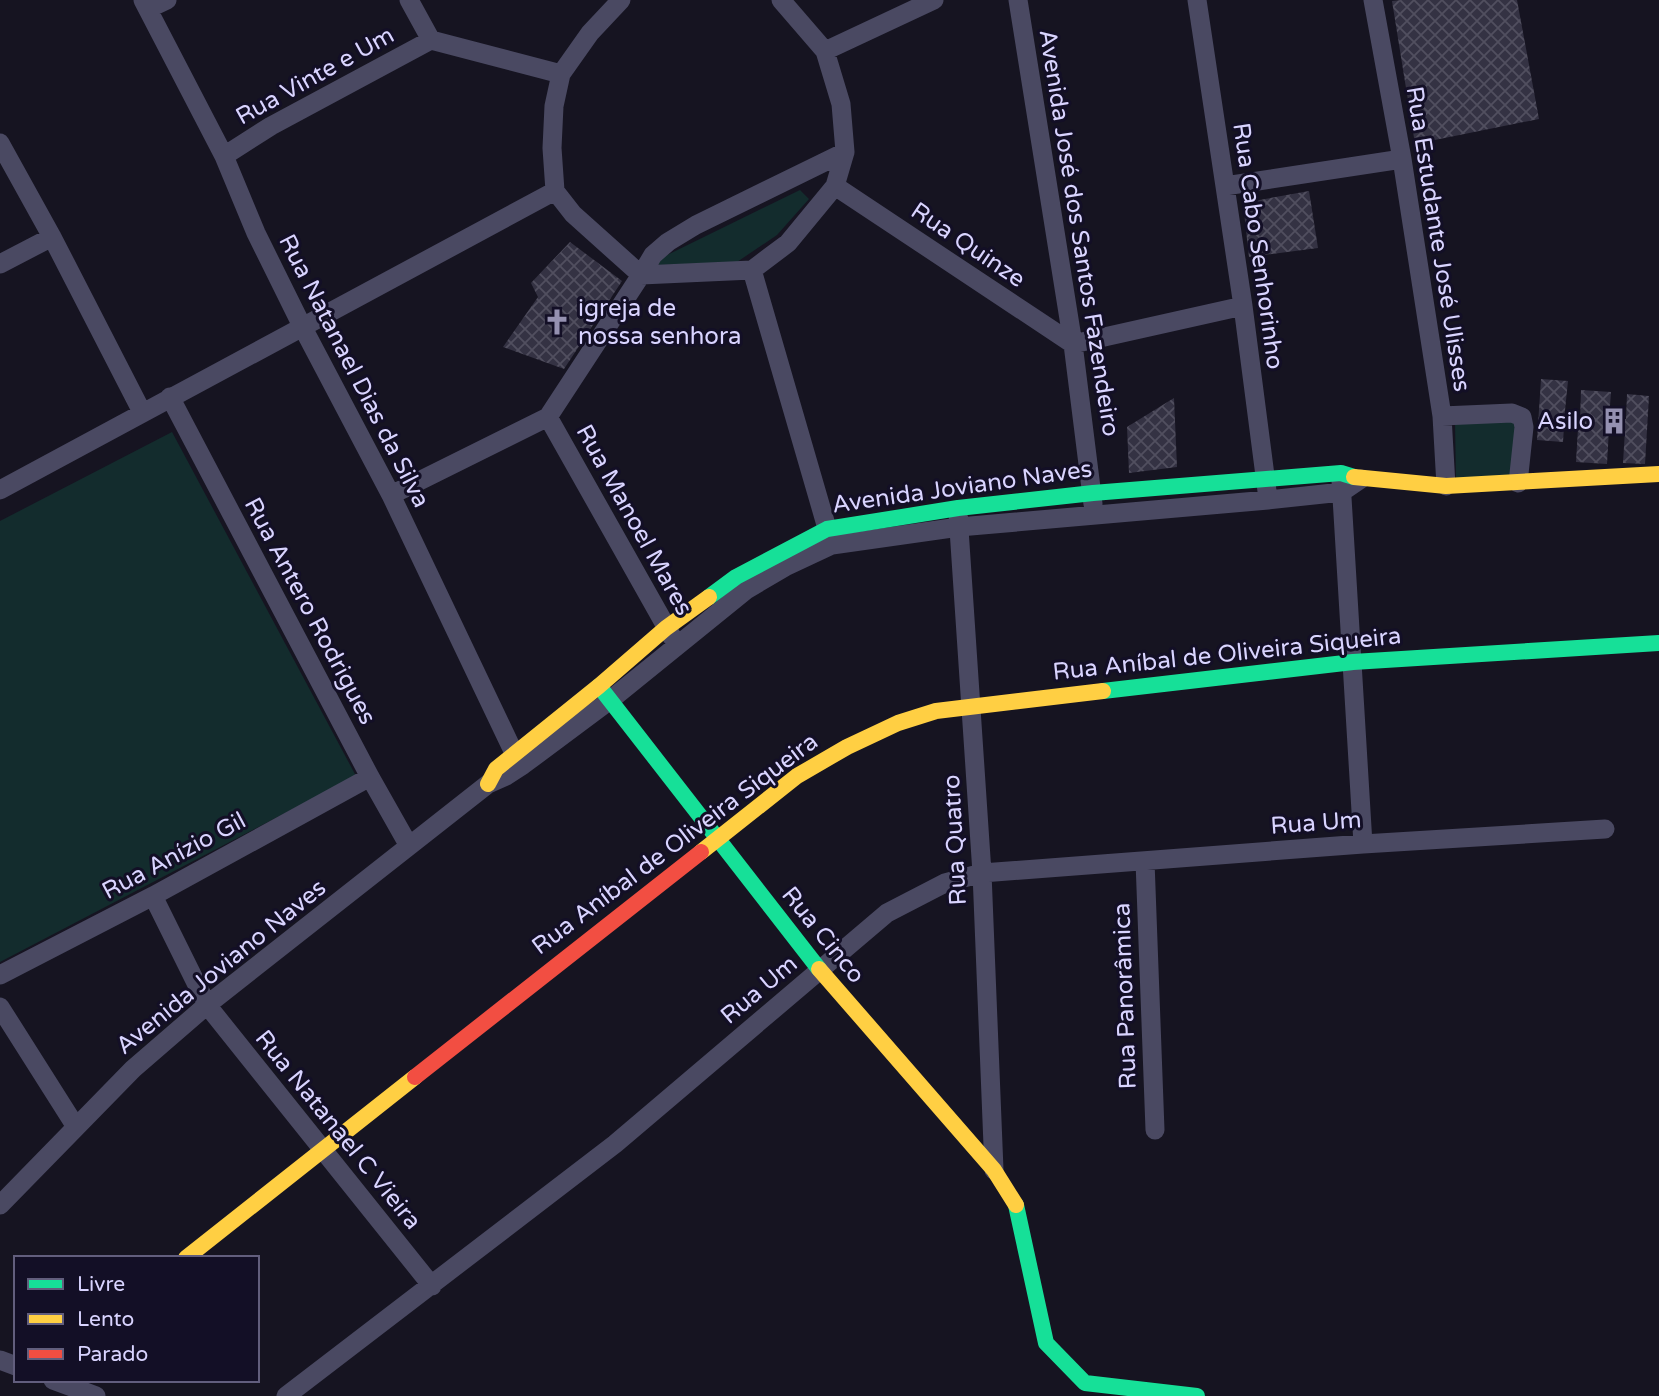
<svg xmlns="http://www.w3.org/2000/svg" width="1659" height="1396" viewBox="0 0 1659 1396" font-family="'Varela Round',sans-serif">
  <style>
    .park { fill: #132c2d }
    .building { fill: url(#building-cross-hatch) }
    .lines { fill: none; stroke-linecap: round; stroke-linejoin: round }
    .street { stroke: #4a4962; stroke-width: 19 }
    .fast { stroke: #16e098; stroke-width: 16 }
    .slow { stroke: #ffcf43; stroke-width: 16 }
    .jam { stroke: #f24e42; stroke-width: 16 }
    .labels { text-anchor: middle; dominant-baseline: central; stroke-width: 6; stroke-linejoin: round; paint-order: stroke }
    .street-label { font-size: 24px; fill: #d9d4ff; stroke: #130f26 }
    .poi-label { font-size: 24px; fill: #d9d4ff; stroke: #130f26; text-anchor: start }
  </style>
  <defs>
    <pattern id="building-cross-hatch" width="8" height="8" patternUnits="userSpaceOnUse" patternTransform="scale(1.75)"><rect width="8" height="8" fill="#343243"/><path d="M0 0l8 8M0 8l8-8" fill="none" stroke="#514f5f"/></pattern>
  </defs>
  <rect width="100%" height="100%" fill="#161421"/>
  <!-- park -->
  <path class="park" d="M800,190L809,199L777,235L737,262L659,265L657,260Z
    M1516,420L1513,480L1456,479L1455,422Z
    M172,432L356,776L0,962V521Z"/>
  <!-- building -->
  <path class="building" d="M1401,0H1517L1539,119L1415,144L1392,1Z
    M1309,191L1318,248L1249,257L1243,203Z
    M570,242L622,281L564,369L503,347L538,297L531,283Z
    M1541,379L1568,381L1564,420L1580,422L1581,390L1611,392L1609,419H1626L1627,394L1649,396L1645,464L1623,463L1625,430L1609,429L1607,464L1576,462L1578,428L1564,427L1563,442L1537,440Z
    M1174,398L1177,467L1129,473L1127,427Z"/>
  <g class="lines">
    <!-- street -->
    <path class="street" d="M143,0L224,156L256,233L302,326L391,495L514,753L522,764
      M409,0L431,40
      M621,0L590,33L561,74L554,106L552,148L555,191L573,214L641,275L653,255L668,242L696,225L845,152L841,104L825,51L781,0
      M1018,0L1073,344L1093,504
      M1197,0L1243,306L1267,491
      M1373,0L1402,159L1442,416L1446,486
      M148,9L167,0
      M431,40L561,74
      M825,51L934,0
      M0,143L52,237L142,412
      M224,156L271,126L431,40
      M835,186L1073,344L1243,306
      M1225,186L1402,159
      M0,264L52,237
      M752,270L831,542
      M170,397L370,777L409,846
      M1442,416L1512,413L1522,417L1524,427L1518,483
      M548,417L672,637
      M1341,481L1363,844
      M0,490L555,191
      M391,495L548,417L641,275L752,270L788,243L835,186L845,152
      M958,514L982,873L994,1170
      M1145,861L1155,1130
      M153,896L207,1005L432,1286
      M0,975L153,896L370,777
      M0,1007L76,1127
      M0,1205L133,1069L207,1005L488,784L506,776L523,765L609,701L746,590L785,567L832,545L959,527L1268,500L1342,492L1361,479
      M0,1360L16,1366
      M53,1380L96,1396
      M286,1396L615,1144L887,913L945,883L982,873L1363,844L1605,829"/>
    <!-- fast -->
    <path class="fast" d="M709,597L736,577L827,529L958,508L1093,493L1341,473L1354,477
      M599,686L819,969
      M1103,691L1353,662L1659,643
      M1016,1205L1046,1343L1085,1383L1197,1396"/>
    <!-- slow -->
    <path class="slow" d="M1354,477L1446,486L1659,474
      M488,784L496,769L599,686L666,628L709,597
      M701,852L797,776L847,747L898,723L936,711L1103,691
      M819,969L994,1170L1016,1205
      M186,1258L415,1077"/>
    <!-- jam -->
    <path class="jam" d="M415,1077L701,852"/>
  </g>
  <!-- icons -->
  <defs>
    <g id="church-bare" transform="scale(2.1)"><path d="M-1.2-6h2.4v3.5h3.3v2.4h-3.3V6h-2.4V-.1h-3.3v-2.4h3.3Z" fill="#9591b1" stroke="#130f26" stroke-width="2.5" paint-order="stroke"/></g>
    <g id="building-bare" transform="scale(2.1)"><path d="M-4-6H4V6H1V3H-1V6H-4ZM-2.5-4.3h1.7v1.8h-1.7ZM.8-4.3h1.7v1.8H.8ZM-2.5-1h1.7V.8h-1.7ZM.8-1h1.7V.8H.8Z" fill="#9591b1" stroke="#130f26" stroke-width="2.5" paint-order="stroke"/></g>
  </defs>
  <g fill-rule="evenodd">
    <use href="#church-bare" x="557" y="322"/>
    <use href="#building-bare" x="1614" y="421"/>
  </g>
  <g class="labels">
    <!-- street labels -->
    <g class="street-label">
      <text transform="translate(315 76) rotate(-29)">Rua Vinte e Um</text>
      <text transform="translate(1079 233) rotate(81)">Avenida José dos Santos Fazendeiro</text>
      <text transform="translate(1438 239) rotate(81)">Rua Estudante José Ulisses</text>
      <text transform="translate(968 245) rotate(34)">Rua Quinze</text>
      <text transform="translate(1258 246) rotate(82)">Rua Cabo Senhorinho</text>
      <text transform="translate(354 371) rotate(63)">Rua Natanael Dias da Silva</text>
      <text transform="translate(962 487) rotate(-8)">Avenida Joviano Naves</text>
      <text transform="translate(634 520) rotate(61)">Rua Manoel Mares</text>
      <text transform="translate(310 611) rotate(62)">Rua Antero Rodrigues</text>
      <text transform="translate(1227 654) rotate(-6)">Rua Aníbal de Oliveira Siqueira</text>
      <text transform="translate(1316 823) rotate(-4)">Rua Um</text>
      <text transform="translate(955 840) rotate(-93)">Rua Quatro</text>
      <text transform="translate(675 844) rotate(-37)">Rua Aníbal de Oliveira Siqueira</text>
      <text transform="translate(174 856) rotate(-28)">Rua Anízio Gil</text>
      <text transform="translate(823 935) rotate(51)">Rua Cinco</text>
      <text transform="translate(221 967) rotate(-39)">Avenida Joviano Naves</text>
      <text transform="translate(759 990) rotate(-40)">Rua Um</text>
      <text transform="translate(1125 996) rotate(-92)">Rua Panorâmica</text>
      <text transform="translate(338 1130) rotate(51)">Rua Natanael C Vieira</text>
    </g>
    <!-- poi labels -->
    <g class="poi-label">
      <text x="578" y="308">igreja de<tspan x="578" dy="28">nossa senhora</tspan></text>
      <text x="1593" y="421" text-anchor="end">Asilo</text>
    </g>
  </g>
  <!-- legend -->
  <rect x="14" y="1256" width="245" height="126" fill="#130f26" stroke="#625e7d" stroke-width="2"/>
  <rect x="28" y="1279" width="35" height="10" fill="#16e098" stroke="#625e7d" stroke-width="2"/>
  <text x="77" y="1291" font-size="21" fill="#d9d4ff">Livre</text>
  <rect x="28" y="1314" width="35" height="10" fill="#ffcf43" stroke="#625e7d" stroke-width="2"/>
  <text x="77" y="1326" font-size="21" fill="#d9d4ff">Lento</text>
  <rect x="28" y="1349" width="35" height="10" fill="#f24e42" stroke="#625e7d" stroke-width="2"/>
  <text x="77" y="1361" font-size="21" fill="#d9d4ff">Parado</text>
</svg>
